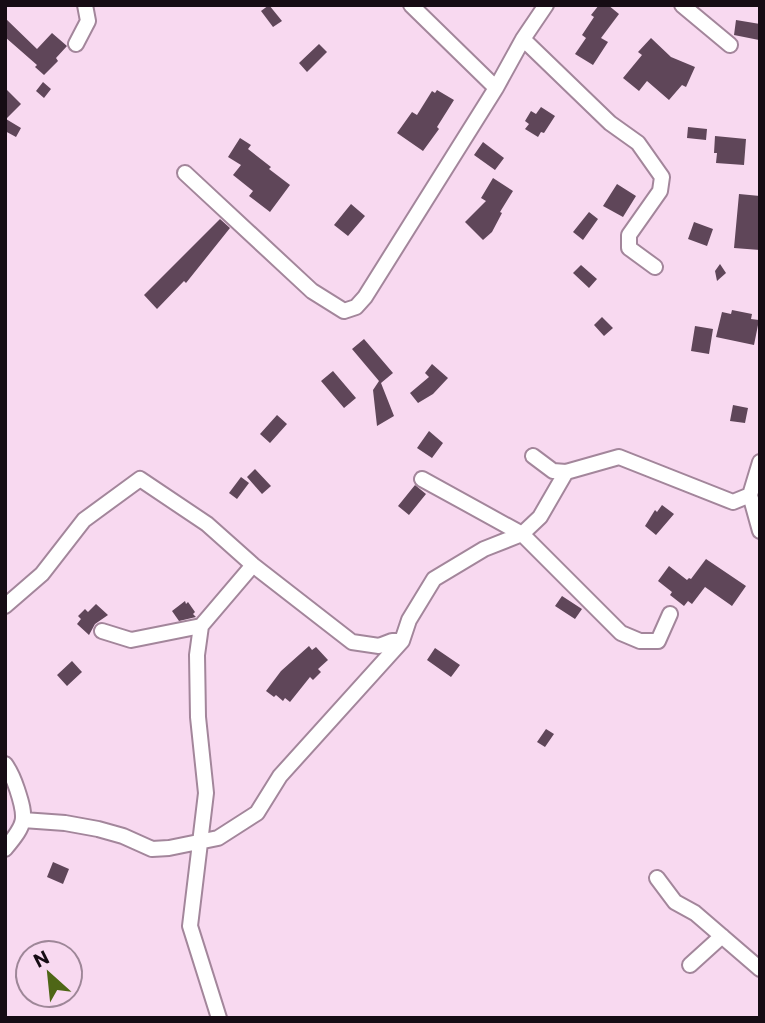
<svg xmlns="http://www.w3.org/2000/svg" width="765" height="1023" viewBox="0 0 765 1023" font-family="Commissioner,sans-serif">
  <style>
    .building { fill: #5f4659 }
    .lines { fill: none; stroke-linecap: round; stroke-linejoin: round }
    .minor-casing { stroke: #a3869b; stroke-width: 18 }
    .minor { stroke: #fff; stroke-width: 14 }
  </style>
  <rect width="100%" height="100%" fill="#f8d9f0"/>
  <!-- building -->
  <path class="building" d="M269,5L282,21L273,27L261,11Z
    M599,5H608L619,14L601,38L608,42L593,65L575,54L586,38L582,35L594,17L591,15Z
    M5,18L37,49L52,33L67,46L56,58L58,61L44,75L35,67L37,65L5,37Z
    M736,20L760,24L759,40L734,35Z
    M651,38L671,57L695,67L686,87L682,85L669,100L647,81L639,91L623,78L642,55L638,52Z
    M319,44L327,52L307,72L299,63Z
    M43,82L51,89L44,98L36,91Z
    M5,88L21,104L6,119L21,128L16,137L5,131Z
    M437,90L454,100L437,127L439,129L423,151L397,133L412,112L417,115L432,91L435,93Z
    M541,107L555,116L544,133L541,132L538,137L525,129L529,124L525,121L531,111L536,114Z
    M688,127L707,129L706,140L687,138Z
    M715,136L746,139L744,165L716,163L717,153H714Z
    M240,138L251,145L248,149L271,167L269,169L290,185L270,212L249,196L253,191L233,175L241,165L228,157Z
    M483,142L504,158L495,170L474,155Z
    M493,178L513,191L500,212L502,213L492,232L483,240L465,222L486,201L481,198Z
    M617,184L636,196L623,217L603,206Z
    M739,194L760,196V250L734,248Z
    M351,204L365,216L348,236L334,225Z
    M589,212L598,219L583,240L573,232Z
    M220,219L230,228L186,283L184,281L157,309L144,295Z
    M694,222L713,229L707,246L688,239Z
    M720,264L726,273L717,281L715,271Z
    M581,265L597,279L589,288L573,273Z
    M732,310L752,314L751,319L759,320L754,345L716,337L722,312L731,314Z
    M602,317L613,328L604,336L594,325Z
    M695,326L713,329L709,354L691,351Z
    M364,339L393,373L381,383L394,416L377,426L373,390L379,381L352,349Z
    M432,364L448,378L433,394L418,403L410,393L429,377L425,373Z
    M333,371L356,398L344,408L321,381Z
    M733,405L748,408L745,423L730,421Z
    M277,415L287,424L270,443L260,434Z
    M429,431L443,443L432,458L417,448Z
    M255,469L271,486L262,494L247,477Z
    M241,477L249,483L237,499L229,493Z
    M415,485L426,494L409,515L398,506Z
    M662,505L674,514L656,535L645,526L655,510L657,512Z
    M706,559L746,586L732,606L705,587L692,604L688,601L684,606L670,595L672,592L658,581L669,566L687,580L689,578L691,579Z
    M562,596L582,609L575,619L555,606Z
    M185,601L186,604L188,602L195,612L193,614L196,617L179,621L172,611Z
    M96,604L108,615L95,624L89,635L77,624L81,619L78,616L85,609L88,612Z
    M309,646L312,650L316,647L328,660L318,669L321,672L313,680L310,677L290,702L285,698L283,701L276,695L274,697L266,691L281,671Z
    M435,648L460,665L451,677L427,660Z
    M72,661L82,672L67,686L57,675Z
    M546,729L554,734L545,747L537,742Z
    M53,862L69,869L63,884L47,877Z"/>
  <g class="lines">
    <!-- minor casing -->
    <g class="minor-casing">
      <path id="minor" d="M411,5L496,88
        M682,5L730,45
        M523,39L610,123L638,143L662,177L660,191L629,235V248L655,267
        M76,44L88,21L85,5
        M185,173L312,291L344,311L356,307L365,297L496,88L523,39L546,5
        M533,456L553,471L566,472
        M422,479L522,534L621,633L640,641H658L670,614
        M750,495L760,531
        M5,606L42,574L84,520L140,479L207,524L253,565L352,642L379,646L392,641H402
        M102,631L131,640L201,626
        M5,764C11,772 14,780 17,789C27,819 26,824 5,849
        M23,820L65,823L98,829L123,836L152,849L169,848L218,838L257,813L280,776L402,641L409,620L434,579L484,549L522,534L540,517L566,472L619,457L733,502L750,495L760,462
        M657,878L675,902L695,913L760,969
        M690,965L722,936
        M219,1018L190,926L206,793L198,717L197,655L201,626L253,565"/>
    </g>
    <!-- minor -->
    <use href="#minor" class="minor"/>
  </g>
  <!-- border -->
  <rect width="765" height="1023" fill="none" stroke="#160c14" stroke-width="14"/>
  <!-- north arrow -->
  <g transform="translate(49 974) rotate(333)"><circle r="33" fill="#f8d9f0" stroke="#9e8798" stroke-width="2"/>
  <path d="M0-5L12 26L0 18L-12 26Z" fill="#4e6616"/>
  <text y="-10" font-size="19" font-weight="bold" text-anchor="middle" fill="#160c14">N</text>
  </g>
</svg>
